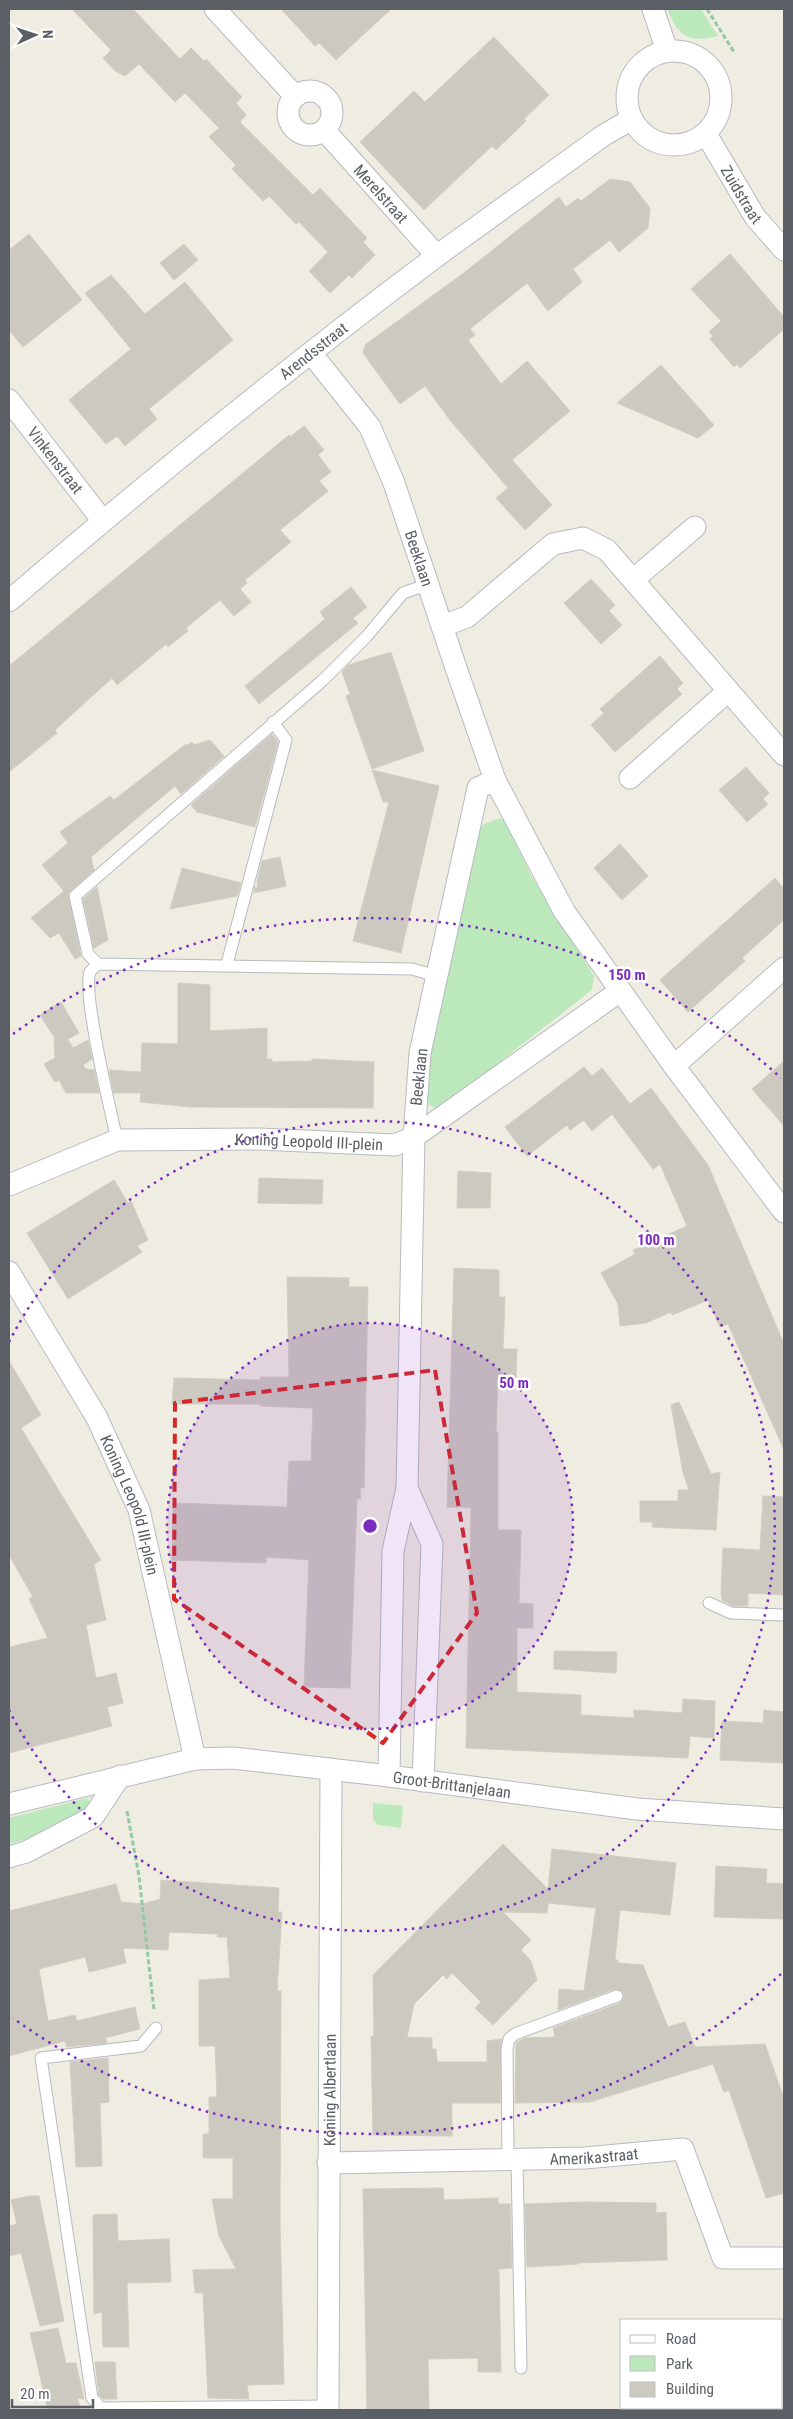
<svg xmlns="http://www.w3.org/2000/svg" width="793" height="2419" viewBox="0 0 793 2419" font-family="'Roboto Condensed',sans-serif">
  <style>
    .green { fill: #bbe9bc }
    .building { fill: #ccc9c1; stroke: #d4cebf }
    .lines { fill: none; stroke-linecap: round; stroke-linejoin: round }
    .service-casing { stroke: #b7bac0; stroke-width: 13 }
    .minor-casing { stroke: #b7bac0; stroke-width: 23 }
    .path { stroke: #92c9a2; stroke-width: 3; stroke-dasharray: 5 2.5; stroke-linecap: butt }
    .service { stroke: #fff; stroke-width: 11 }
    .minor { stroke: #fff; stroke-width: 21 }
    .marked { fill: none; stroke: #d62828; stroke-width: 4; stroke-dasharray: 10 6; stroke-linejoin: round }
    .ring { fill: none; stroke: #7b2cbf; stroke-width: 2.5; stroke-dasharray: 2.5 5 }
    .labels { text-anchor: middle; dominant-baseline: central; stroke-width: 5; stroke-linejoin: round; paint-order: stroke }
    .street-label { font-size: 16px; fill: #5a5f65; stroke: #fff }
    .centre { fill: #7b2cbf; stroke: #fff; stroke-width: 2.5 }
    .ring-label { font-size: 15px; text-anchor: middle; font-weight: bold; fill: #7b2cbf; stroke: #fff; stroke-width: 5; stroke-linejoin: round; paint-order: stroke }
  </style>
  <rect width="100%" height="100%" fill="#efece2"/>
  <!-- green -->
  <path class="green" d="M667,9H701L718,36C688,43 679,37 667,9Z
    M500,818L505,821L532,877L594,976L592,990L439,1109L432,1107L425,1101L427,1053L479,826Z
    M87,1798L90,1802L88,1810L34,1837L9,1844V1818Z
    M373,1803L403,1806L401,1828L378,1825L373,1819Z"/>
  <!-- building -->
  <path class="building" d="M72,9H133L180,59L191,48L204,61L206,59L242,97L236,103L246,115L240,122L313,195L320,188L367,238L363,242L375,255L352,278L349,275L330,293L309,271L328,252L299,222L296,224L269,196L263,201L232,169L236,165L209,137L219,128L185,93L175,102L139,64L125,76L115,71L103,58L111,50Z
    M281,9H391L336,60L319,43L315,46Z
    M494,37L549,95L524,119L526,121L496,150L492,146L424,210L360,142L414,91L425,102Z
    M610,179L630,182L650,208L648,228L619,252L610,240L573,269L582,282L548,311L527,283L470,329L475,335L468,340L501,384L527,361L570,411L512,460L552,505L525,530L496,498L508,488L450,420L425,386L400,404L363,353L365,345L465,272L559,197L566,207L578,198L581,201Z
    M29,234L82,300L23,347L9,330V250Z
    M184,244L198,260L174,280L160,263Z
    M730,254L784,317V329L740,368L737,364L734,367L710,339L713,336L709,332L721,321L691,289Z
    M111,275L145,314L185,282L233,340L149,409L157,419L125,446L117,436L106,444L69,400L131,349L85,293Z
    M661,365L714,425L698,438L617,403Z
    M304,426L324,450L318,455L331,472L319,481L328,491L280,530L291,542L245,580L247,583L240,589L251,602L234,616L220,600L186,628L188,631L168,647L166,644L117,685L112,678L55,730L57,733L9,772V666L289,435L290,437Z
    M591,579L615,605L609,611L622,625L601,644L564,603Z
    M351,587L367,607L353,618L358,623L259,704L245,686L325,619L320,612Z
    M391,652L424,751L372,769L346,696L350,694L342,672L348,665Z
    M660,656L683,683L677,689L682,694L615,752L591,725L604,713L600,709Z
    M272,734L278,742L255,827L197,812L191,805Z
    M210,740L224,756L181,794L175,786L91,857L94,870L68,893L81,956L75,959L59,933L50,938L31,918L64,891L42,865L68,843L60,832L110,796L114,800L186,744L188,745L192,742L194,745Z
    M746,767L769,793L763,799L768,804L747,822L719,790Z
    M372,770L439,786L401,953L353,941L389,802H383Z
    M620,844L648,876L622,900L594,868Z
    M280,857L286,886L254,893L255,887L258,888L257,881L262,861Z
    M182,868L241,883L237,896L170,909Z
    M775,878L784,889V920L742,958L745,961L688,1012L660,980Z
    M97,887L108,940L94,948L83,899Z
    M178,983L210,985V1031L267,1028V1059H272V1062L312,1061V1059L374,1062L373,1108L190,1107L140,1102L141,1093H114L109,1070L141,1072L142,1043L178,1044Z
    M61,1002L79,1033L68,1039L73,1048L88,1040L92,1059L83,1065L86,1069L94,1070L99,1093H66L59,1080L55,1082L44,1064L55,1058L54,1037L40,1015Z
    M784,1061V1126L752,1089Z
    M584,1067L592,1076L602,1068L630,1104L651,1088L708,1165L784,1344V1450L728,1324L720,1327L708,1300L672,1315L671,1312L646,1323L620,1326L618,1304L601,1273L635,1254L633,1250L687,1226L660,1164L653,1169L612,1114L592,1131L584,1120L570,1130L567,1125L527,1156L505,1127Z
    M458,1171L491,1173L490,1208H457Z
    M259,1178L323,1180L322,1204L258,1203Z
    M114,1180L128,1203L131,1201L148,1240L137,1246L142,1252L68,1299L27,1233Z
    M454,1268L499,1270V1297H505L503,1349H517L516,1379L498,1378L496,1431L498,1432V1530H521L519,1603L533,1604V1628H517V1692L581,1695V1715L634,1718V1710L682,1713L683,1699L715,1701L714,1738L690,1736L688,1758L466,1748L471,1508L447,1507Z
    M287,1277L349,1278V1287H368L364,1488H360L361,1499H357L350,1688L304,1687L309,1560L266,1557V1563L172,1560L173,1503L287,1507L289,1461H311L313,1408L260,1406L259,1404H172L174,1378L260,1380V1377H289Z
    M9,1361L41,1415L21,1428L101,1560L94,1564L106,1620L86,1625L96,1678L116,1673L123,1703L107,1707L112,1726L9,1753V1647L48,1638L29,1599L33,1597L9,1555Z
    M679,1402L711,1474L720,1472L716,1530L652,1527L653,1522H640V1501H678V1490H689L683,1473L671,1405Z
    M763,1496L784,1497V1595L748,1593V1606H733L722,1600L721,1593L723,1548L760,1550Z
    M554,1651L617,1652L616,1673L554,1669Z
    M764,1710L784,1712V1763L720,1760L722,1721L763,1723Z
    M503,1844L548,1889L552,1849L676,1863L670,1915L620,1910L615,1960H618V1963L643,1965L668,2027L685,2022L695,2047L765,2044L784,2099V2193L766,2198L729,2090L724,2092L713,2064L590,2102L515,2103L516,2043L525,2038L555,2037L553,2028L620,2003L624,1998L622,1991L615,1989L558,2010L559,1989L584,1991L596,1908L548,1903L547,1913L503,1912L531,1940L521,1950L531,1961L537,1980L493,2025L475,2008L481,2002L452,1973L447,1979L443,1975L414,2004L407,2037L432,2038V2049H436L437,2062H487V2041L501,2039L500,2103H452V2136L373,2135L371,2036H374L373,1975Z
    M716,1866L767,1869L766,1883L784,1884V1919L714,1917Z
    M161,1880L279,1888L278,1912H282L277,1991H281L280,2221L284,2384L247,2385L249,2399L208,2398L203,2293H195L193,2270L236,2269L219,2236L212,2199H233V2158H203V2134H209V2097H217L215,2046H199V1980L230,1978L227,1937H217L218,1934L169,1932L168,1950L123,1948L126,1963L89,1972L85,1957L39,1969L48,2021L75,2015L77,2021L135,2007L140,2029L105,2038L107,2043L67,2047L65,2041L9,2056V1911L116,1884L121,1902L143,1904L160,1899Z
    M108,2058L109,2102L100,2103L102,2166L76,2167L70,2062Z
    M443,2188L444,2200L498,2198V2204H510L512,2268L499,2269L501,2372H478V2358L428,2359L429,2410H367L363,2189Z
    M29,2196H39L64,2321L40,2326L21,2253L9,2256V2226L17,2224L11,2200Z
    M584,2202L656,2203V2213L666,2212L667,2260L578,2263V2264L527,2267L525,2204Z
    M117,2214L118,2241L169,2239L171,2282L127,2283L129,2347H103L102,2312L94,2314L93,2215Z
    M58,2328L66,2363H76L84,2399L77,2398L81,2410H48L30,2333Z
    M95,2362H115L117,2399H103L99,2395Z"/>
  <g class="lines">
    <!-- service casing -->
    <g class="service-casing">
      <path id="service" d="M98,964L412,969L437,976
        M227,964L286,740L273,722
        M117,1140C111,1112 82,994 90,972C91,970 96,966 98,964L88,954L75,896L323,680L367,636L403,593L429,584
        M709,1603L731,1613L784,1615
        M156,2028L141,2046L41,2058L92,2398L101,2408L328,2406
        M508,2160L507,2049L509,2039L515,2034L617,1996
        M517,2160L521,2368"/>
    </g>
    <!-- minor casing -->
    <g class="minor-casing">
      <g id="minor">
        <path d="M215,9L295,96"/>
        <path d="M653,9L667,51"/>
        <circle cx="674" cy="98" r="47"/>
        <circle cx="310" cy="113" r="22"/>
        <path id="s1" d="M325,131L437,256"/>
        <path id="s2" d="M706,134L755,217L784,250"/>
        <path id="s3" d="M311,353L370,427L394,483L456,668L495,780L564,911L674,1066L784,1212"/>
        <path id="s4" d="M9,400L103,521"/>
        <path d="M633,580L695,527"/>
        <path id="s5" d="M9,601C148,482 291,365 438,255C493,215 549,175 604,135L632,119"/>
        <path d="M442,626L467,617L553,544L583,538L607,550L784,755"/>
        <path d="M630,778L728,691"/>
        <path d="M495,780L478,788L420,1053L414,1137L620,991"/>
        <path d="M674,1066L784,968"/>
        <path id="s6" d="M9,1185L117,1140L258,1139L395,1145L414,1137L407,1488L393,1551L389,1776"/>
        <path id="s7" d="M9,1272L97,1418L139,1510L195,1759"/>
        <path d="M407,1488L432,1544L423,1781"/>
        <path id="s8" d="M9,1804L195,1759L233,1758L389,1776L637,1809L784,1819"/>
        <path d="M9,1857L26,1852L93,1817L120,1776"/>
        <path id="s9" d="M328,2163L585,2158L683,2149L723,2258H784"/>
        <path id="s10" d="M328,2410L331,1769"/>
      </g>
    </g>
    <!-- path -->
    <path class="path" d="M707,9L734,52
      M127,1811L139,1876L154,2010"/>
    <!-- service -->
    <use href="#service" class="service"/>
    <!-- minor -->
    <use href="#minor" class="minor"/>
  </g>
  <!-- marked area -->
  <path class="marked" d="M435,1370L477,1613L383,1743L174,1599L175,1403Z"/>
  <!-- distance rings -->
  <circle cx="370" cy="1526" r="203" fill="#7b2cbf" fill-opacity=".12"/>
  <g class="ring">
    <circle cx="370" cy="1526" r="203"/>
    <path d="M9 1342A405 405 0 1 1 9 1710"/>
    <path d="M781 1974A608 608 0 0 1 13 2018M13 1034A608 608 0 0 1 781 1078"/>
  </g>
  <g class="labels">
    <!-- street labels -->
    <g class="street-label">
      <text stroke="none"><textPath href="#s1" startOffset="84">Merelstraat</textPath></text>
      <text stroke="none"><textPath href="#s2" startOffset="70">Zuidstraat</textPath></text>
      <text stroke="none"><textPath href="#s5" startOffset="394">Arendsstraat</textPath></text>
      <text stroke="none"><textPath href="#s4" startOffset="76">Vinkenstraat</textPath></text>
      <text stroke="none"><textPath href="#s3" startOffset="235">Beeklaan</textPath></text>
      <text transform="translate(419 1077) rotate(-84)">Beeklaan</text>
      <text stroke="none"><textPath href="#s6" startOffset="309">Koning Leopold III-plein</textPath></text>
      <text stroke="none"><textPath href="#s7" startOffset="264">Koning Leopold III-plein</textPath></text>
      <text stroke="none"><textPath href="#s8" startOffset="450">Groot-Brittanjelaan</textPath></text>
      <text stroke="none"><textPath href="#s10" startOffset="320">Koning Albertlaan</textPath></text>
      <text stroke="none"><textPath href="#s9" startOffset="266">Amerikastraat</textPath></text>
    </g>
  </g>
  <circle cx="370" cy="1526" r="8" class="centre"/>
  <g class="ring-label">
    <text x="627" y="980">150 m</text>
    <text x="656" y="1245">100 m</text>
    <text x="514" y="1388">50 m</text>
  </g>
  <!-- border -->
  <rect width="793" height="2419" fill="none" stroke="#5a5f65" stroke-width="20"/>
  <!-- legend -->
  <rect x="620" y="2319" width="162" height="90" fill="#ffffff" stroke="#bdbfc1"/>
  <rect x="630" y="2335" width="25" height="8" fill="#ffffff" stroke="#bdbfc1"/>
  <text x="666" y="2344" font-size="15" fill="#5a5f65">Road</text>
  <rect x="630" y="2356" width="25" height="15" fill="#bbe9bc" stroke="#bdbfc1"/>
  <text x="666" y="2369" font-size="15" fill="#5a5f65">Park</text>
  <rect x="630" y="2382" width="25" height="15" fill="#ccc9c1" stroke="#bdbfc1"/>
  <text x="666" y="2394" font-size="15" fill="#5a5f65">Building</text>
  <!-- north arrow -->
  <g transform="translate(35 35) rotate(87)" stroke="#ffffff" stroke-width="4" paint-order="stroke">
  <path d="M0-4L9 19L0 12L-9 19Z" fill="#5a5f65"/>
  <text y="-8" font-size="14" font-weight="bold" text-anchor="middle" fill="#5a5f65">N</text>
  </g>
  <!-- scale -->
  <path d="M12 2399v8h81v-8" fill="none" stroke="#5a5f65" stroke-width="2.5"/>
  <text x="20" y="2399" font-size="15" fill="#5a5f65" stroke="#ffffff" stroke-width="4" paint-order="stroke">20 m</text>
</svg>
